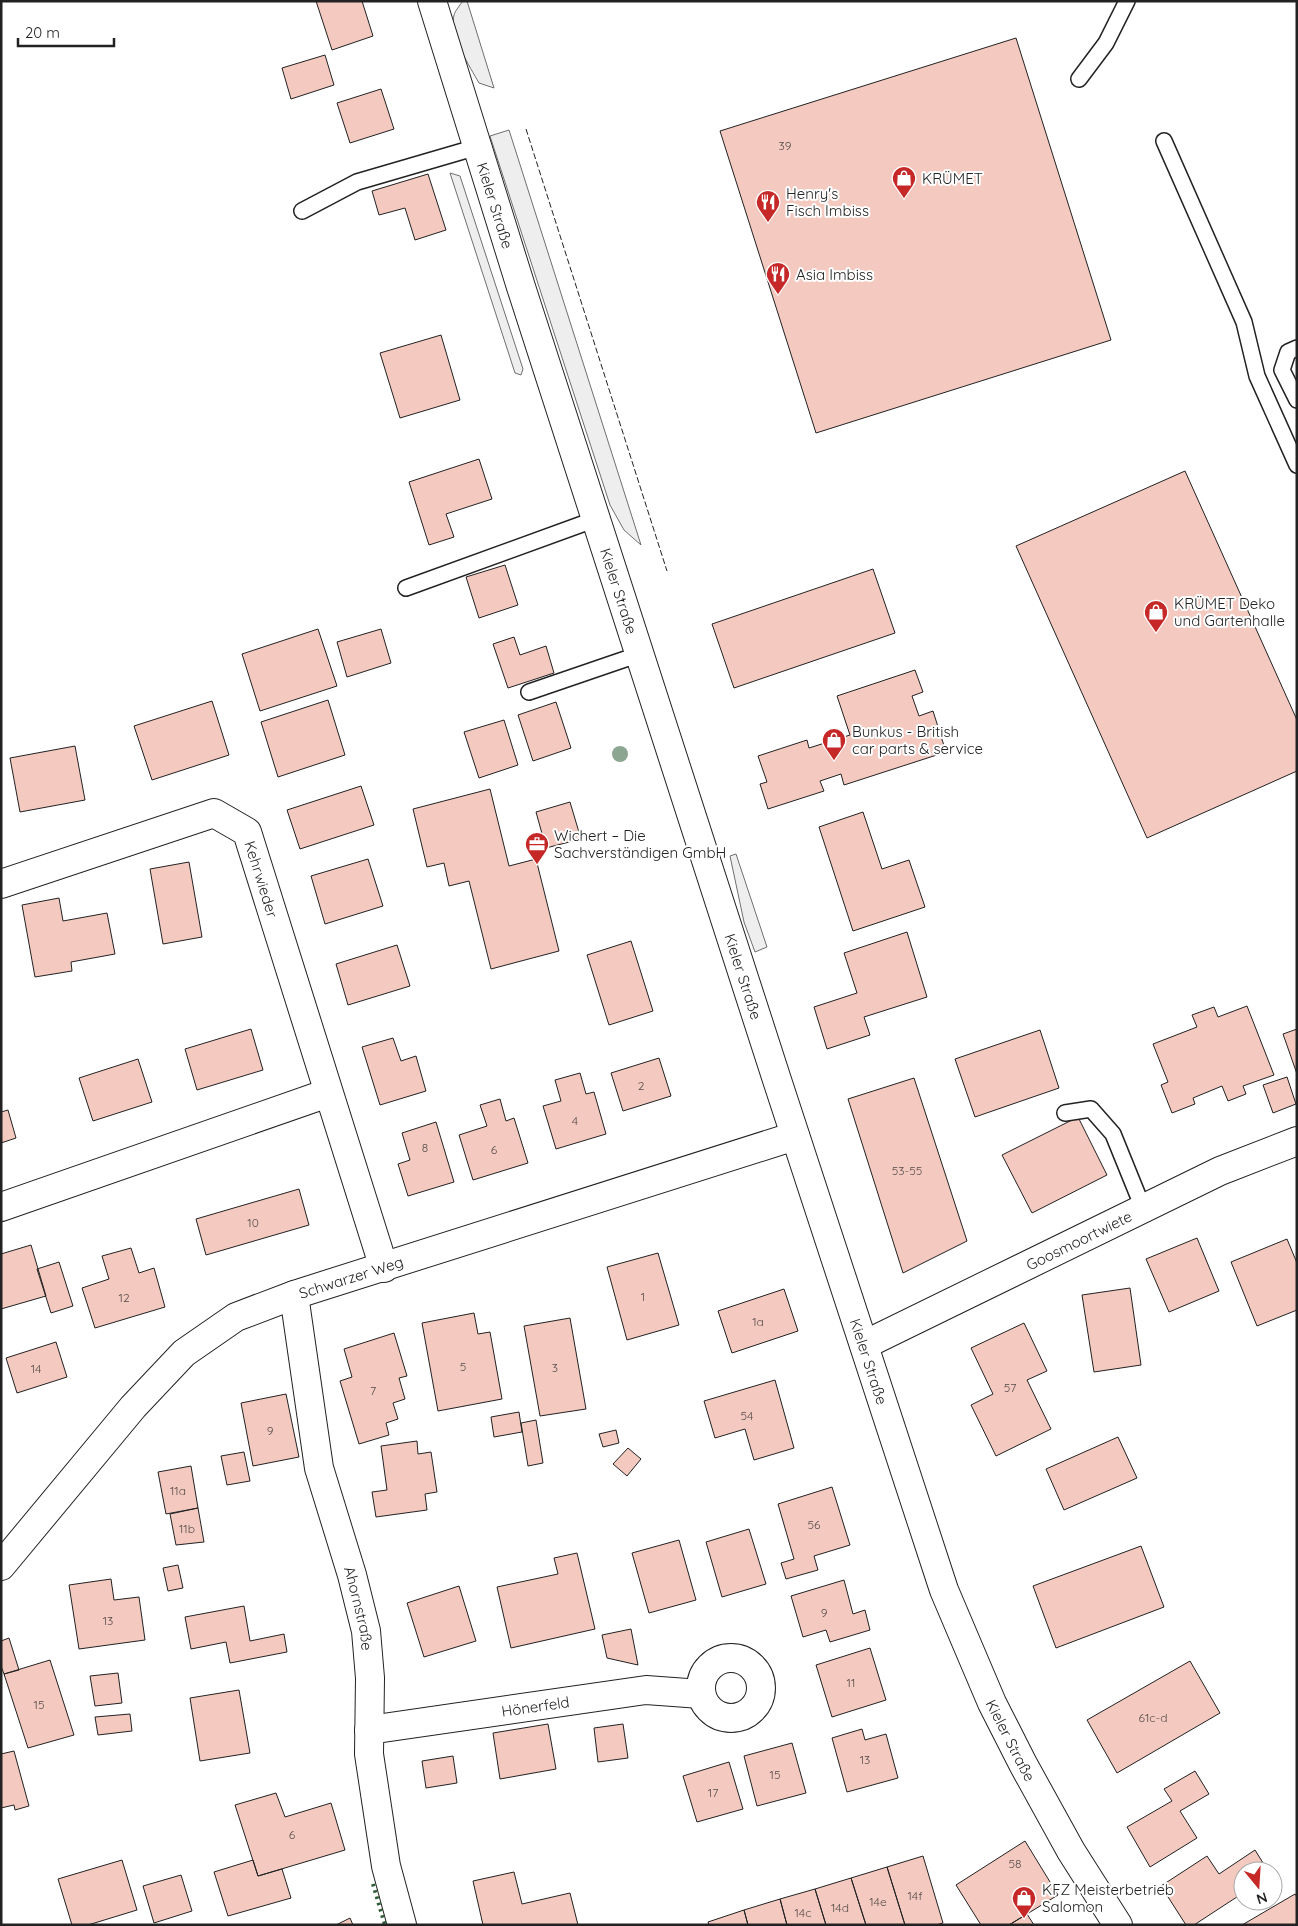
<svg xmlns="http://www.w3.org/2000/svg" width="1298" height="1926" viewBox="0 0 1298 1926" font-family="Quicksand,sans-serif">
  <style>
    .green { fill: #eee; stroke: #6f6f6f }
    .building { fill: #f3c9c0; stroke: #222 }
    .lines { fill: none; stroke-linecap: round; stroke-linejoin: round }
    .service-casing { stroke: #222; stroke-width: 18 }
    .minor-casing { stroke: #222; stroke-width: 30 }
    .primary-casing { stroke: #222; stroke-width: 30 }
    .service { stroke: #fff; stroke-width: 15 }
    .minor { stroke: #fff; stroke-width: 28 }
    .primary { stroke: #fff; stroke-width: 28 }
    .hedge { stroke: #2f5e38; stroke-width: 4; stroke-dasharray: 2.5 4; stroke-linecap: butt }
    .fence { stroke: #222; stroke-width: 1; stroke-dasharray: 6 2.5; stroke-linecap: butt }
    .tree { fill: #8da692 }
    .labels { text-anchor: middle; dominant-baseline: central; stroke-width: 4; stroke-linejoin: round; paint-order: stroke }
    .number-label { font-size: 12px; fill: #564c4a }
    .poi-label { font-size: 15px; fill: #222; stroke: #fff; text-anchor: start }
    .street-label { font-size: 15px; fill: #222; stroke: #fff }
  </style>
  <rect width="100%" height="100%" fill="#fff"/>
  <!-- green -->
  <path class="green" d="M463,1H467L494,88L479,83C470,67 449,35 454,15C455,11 460,5 463,1Z
    M509,130L641,545L624,530L610,505L490,136Z
    M450,173L460,176L523,369L521,375L515,373Z
    M736,854L767,947L755,952L744,922L730,856Z"/>
  <!-- building -->
  <path class="building" d="M316,1H362L373,36L332,50Z
    M1016,38L1111,340L816,433L720,131Z
    M325,55L334,85L291,99L282,68Z
    M381,89L394,129L350,143L337,103Z
    M428,174L446,230L415,240L405,208L379,215L372,191Z
    M441,335L460,400L400,418L380,353Z
    M479,459L492,499L446,514L454,537L429,545L409,482Z
    M1185,471L1297,720V771L1147,838L1016,546Z
    M505,565L518,605L479,618L466,577Z
    M873,569L895,633L734,688L712,624Z
    M318,629L337,686L260,711L242,654Z
    M381,629L391,663L347,677L337,642Z
    M514,637L520,655L546,646L554,673L508,688L493,644Z
    M915,670L923,692L912,696L919,716L933,711L946,752L844,785L841,774L820,781L824,791L768,809L760,784L767,782L758,756L807,740L809,748L850,735L837,696Z
    M328,700L345,755L278,777L261,722Z
    M212,701L229,755L152,780L134,726Z
    M556,702L571,748L533,761L518,715Z
    M504,720L518,765L479,778L464,732Z
    M75,746L85,800L20,812L10,758Z
    M361,786L374,825L300,849L287,810Z
    M490,789L509,866L536,859L559,951L491,969L469,881L449,886L444,863L427,867L413,809Z
    M570,802L581,839L546,848L536,812Z
    M863,812L882,869L909,860L925,907L853,931L819,827Z
    M368,859L383,906L325,924L311,876Z
    M189,862L202,937L163,944L150,869Z
    M59,898L63,921L107,913L115,954L71,962L72,971L35,977L22,905Z
    M907,932L927,997L864,1017L870,1035L827,1049L814,1007L857,993L844,953Z
    M631,941L653,1011L609,1025L587,955Z
    M397,945L410,986L348,1005L336,964Z
    M1247,1006L1274,1075L1243,1086L1246,1094L1228,1101L1222,1086L1193,1098L1195,1104L1172,1113L1161,1085L1168,1082L1153,1044L1197,1027L1192,1015L1214,1007L1218,1017Z
    M251,1029L263,1070L197,1090L185,1049Z
    M1297,1029V1074L1283,1034Z
    M1040,1030L1059,1088L975,1117L955,1059Z
    M393,1038L401,1061L416,1056L426,1091L380,1105L362,1047Z
    M659,1058L671,1096L623,1111L611,1073Z
    M138,1059L152,1102L93,1121L79,1078Z
    M580,1073L586,1094L594,1092L606,1134L556,1149L543,1106L561,1101L555,1080Z
    M1287,1077L1296,1104L1273,1113L1263,1085Z
    M914,1078L967,1241L903,1273L848,1099Z
    M500,1099L506,1121L514,1118L528,1163L473,1180L459,1135L487,1126L480,1105Z
    M8,1110L16,1138L1,1143V1112Z
    M1078,1117L1107,1175L1032,1213L1002,1155Z
    M436,1122L454,1182L408,1196L398,1164L410,1160L402,1133Z
    M299,1189L309,1225L206,1255L196,1219Z
    M1197,1238L1219,1291L1169,1312L1146,1259Z
    M1287,1239L1297,1263V1310L1257,1326L1231,1262Z
    M31,1245L46,1296L1,1309V1254Z
    M131,1248L139,1273L154,1268L165,1307L95,1328L82,1288L109,1279L102,1256Z
    M658,1253L679,1325L627,1340L607,1267Z
    M59,1262L73,1306L51,1313L37,1269Z
    M1130,1288L1141,1365L1094,1372L1082,1295Z
    M784,1289L798,1331L732,1353L718,1311Z
    M474,1313L478,1334L490,1332L502,1399L438,1411L422,1323Z
    M570,1318L586,1409L540,1416L524,1326Z
    M1024,1323L1047,1371L1027,1380L1051,1429L996,1456L971,1405L993,1394L971,1348Z
    M394,1333L407,1376L399,1378L405,1399L393,1403L398,1419L386,1423L389,1435L359,1444L340,1381L352,1377L344,1349Z
    M56,1342L67,1377L17,1393L6,1358Z
    M775,1380L794,1448L754,1460L745,1429L715,1438L704,1401Z
    M286,1394L299,1457L253,1466L241,1403Z
    M519,1412L522,1432L494,1437L491,1417Z
    M536,1420L543,1463L528,1466L521,1423Z
    M616,1430L619,1443L603,1447L599,1434Z
    M1118,1437L1137,1478L1064,1510L1046,1469Z
    M417,1441L418,1454L431,1452L437,1492L425,1494L427,1510L376,1517L372,1492L387,1490L381,1446Z
    M628,1448L641,1459L627,1476L613,1464Z
    M244,1452L250,1481L227,1485L221,1456Z
    M191,1466L198,1508L166,1514L158,1472Z
    M832,1487L850,1545L814,1556L818,1570L786,1579L781,1563L794,1559L778,1504Z
    M198,1508L204,1542L176,1545L170,1514Z
    M749,1529L766,1584L722,1597L706,1542Z
    M679,1540L696,1600L649,1613L632,1553Z
    M1141,1546L1164,1607L1056,1648L1033,1586Z
    M577,1553L595,1629L511,1648L497,1587L558,1574L554,1558Z
    M178,1565L183,1588L168,1591L163,1568Z
    M111,1579L114,1600L139,1597L145,1640L79,1649L69,1585Z
    M844,1580L853,1614L865,1610L870,1630L830,1642L826,1630L803,1637L791,1596Z
    M459,1586L476,1641L424,1657L407,1603Z
    M244,1606L250,1641L284,1634L287,1652L230,1663L226,1642L191,1649L185,1617Z
    M631,1629L638,1665L607,1658L602,1635Z
    M9,1638L19,1670L4,1674L1,1666V1641Z
    M870,1648L886,1700L832,1717L816,1665Z
    M50,1660L74,1735L28,1748L4,1674Z
    M1190,1661L1220,1713L1117,1773L1087,1720Z
    M118,1673L122,1703L95,1706L90,1676Z
    M239,1690L250,1753L200,1761L190,1698Z
    M130,1714L132,1731L98,1735L95,1717Z
    M548,1724L556,1769L500,1779L493,1733Z
    M623,1724L628,1758L598,1762L594,1728Z
    M862,1729L865,1740L886,1734L898,1778L847,1792L832,1738Z
    M792,1743L806,1793L757,1806L744,1756Z
    M14,1751L29,1806L15,1810L14,1805L1,1808V1754Z
    M453,1756L457,1783L426,1788L422,1761Z
    M729,1762L743,1809L697,1822L683,1776Z
    M1195,1771L1209,1794L1180,1811L1197,1838L1150,1867L1127,1827L1172,1801L1164,1789Z
    M276,1793L285,1817L331,1803L345,1850L258,1876L235,1805Z
    M1025,1841L1058,1895L1009,1925H981L956,1885Z
    M1255,1850L1268,1871H1243V1893L1194,1925H1186L1161,1886L1207,1856L1219,1874Z
    M923,1856L943,1923L936,1925H905L887,1867Z
    M122,1860L137,1910L88,1925H72L58,1879Z
    M253,1860L258,1876L282,1869L291,1898L228,1916L214,1872Z
    M887,1867L905,1925H866L851,1878Z
    M514,1872L522,1904L570,1893L578,1925H483L473,1881Z
    M181,1875L192,1911L154,1923L143,1886Z
    M851,1878L866,1925H826L815,1889Z
    M815,1889L826,1925H787L780,1899Z
    M1295,1894L1297,1897V1925H1242Z
    M780,1899L787,1925H748L744,1910Z
    M744,1910L748,1925H709L708,1922Z
    M1027,1914L1034,1925H1009Z
    M350,1918L353,1925H336Z"/>
  <g class="lines">
    <!-- service casing -->
    <g class="service-casing">
      <path id="service" d="M1079,79L1106,43L1127,1
        M1164,141L1244,322L1257,376L1297,465
        M302,211L357,182L477,147
        M1297,348L1288,352L1282,370L1297,400
        M406,588L596,519
        M529,692L640,654
        M1065,1113L1091,1109L1113,1134L1143,1208"/>
    </g>
    <!-- minor casing -->
    <g class="minor-casing">
      <g id="minor">
        <path id="s1" d="M1,884L214,813L247,832L384,1268"/>
        <path d="M1,1207L328,1093"/>
        <path id="s2" d="M294,1295L319,1468L352,1575L366,1631L370,1678L369,1754L386,1866L402,1925"/>
        <path id="s3" d="M864,1345L1220,1171L1297,1141"/>
        <path id="s4" d="M1,1566L133,1407L184,1353L236,1317L294,1295L795,1136"/>
        <circle cx="731" cy="1688" r="30"/>
        <path id="s5" d="M369,1730L646,1690L701,1694"/>
      </g>
    </g>
    <!-- primary casing -->
    <g class="primary-casing">
      <g id="primary">
        <path id="s6" d="M432,1L521,287L777,1080L944,1590L992,1703L1023,1764L1071,1851L1118,1925"/>
      </g>
    </g>
    <!-- service -->
    <use href="#service" class="service"/>
    <!-- minor -->
    <use href="#minor" class="minor"/>
    <!-- primary -->
    <use href="#primary" class="primary"/>
    <!-- hedge -->
    <path class="hedge" d="M373,1884L385,1925"/>
    <!-- fence -->
    <path class="fence" d="M526,129L667,571"/>
  </g>
  <!-- trees -->
  <circle class="tree" cx="620" cy="754" r="8"/>
  <!-- icons -->
  <defs>
    <g id="shop-pin" transform="scale(1.25)"><path d="M0 17L-7.5 6A9.5 9.5 0 1 1 7.5 6Z" fill="#c62828" stroke="#fff"/><path d="M-5-2.5h2.3a2.7 3.5 0 0 1 5.4 0H5L5.5 6h-11ZM-1.5-2.5h3a1.5 2.3 0 0 0-3 0Z" fill="#fff"/></g>
    <g id="restaurant-pin" transform="scale(1.25)"><path d="M0 17L-7.5 6A9.5 9.5 0 1 1 7.5 6Z" fill="#c62828" stroke="#fff"/><path d="M-5-6h1v4h1v-4h1v4h1v-4h1v5L-1.5 .5V6h-2V.5L-5-1ZM5-6V6H3V1.5H1.5Q1.5-4 5-6Z" fill="#fff"/></g>
    <g id="office-pin" transform="scale(1.25)"><path d="M0 17L-7.5 6A9.5 9.5 0 1 1 7.5 6Z" fill="#c62828" stroke="#fff"/><path d="M-6-3h4V-5.5h4V-3h4V5H-6ZM-1-4.5V-3h2v-1.5ZM-6 0V1H6V0Z" fill="#fff"/></g>
  </defs>
  <g fill-rule="evenodd">
    <use href="#shop-pin" x="904" y="178"/>
    <use href="#restaurant-pin" x="768" y="202"/>
    <use href="#restaurant-pin" x="778" y="274"/>
    <use href="#shop-pin" x="1156" y="612"/>
    <use href="#shop-pin" x="834" y="740"/>
    <use href="#office-pin" x="537" y="844"/>
    <use href="#shop-pin" x="1024" y="1898"/>
  </g>
  <g class="labels">
    <!-- number labels -->
    <g class="number-label">
      <text x="785" y="145">39</text>
      <text x="641" y="1085">2</text>
      <text x="575" y="1120">4</text>
      <text x="425" y="1147">8</text>
      <text x="494" y="1149">6</text>
      <text x="907" y="1170">53-55</text>
      <text x="253" y="1222">10</text>
      <text x="643" y="1296">1</text>
      <text x="124" y="1297">12</text>
      <text x="758" y="1321">1a</text>
      <text x="463" y="1366">5</text>
      <text x="555" y="1367">3</text>
      <text x="36" y="1368">14</text>
      <text x="1010" y="1387">57</text>
      <text x="373" y="1390">7</text>
      <text x="747" y="1415">54</text>
      <text x="270" y="1430">9</text>
      <text x="178" y="1490">11a</text>
      <text x="814" y="1524">56</text>
      <text x="187" y="1528">11b</text>
      <text x="824" y="1612">9</text>
      <text x="108" y="1620">13</text>
      <text x="851" y="1682">11</text>
      <text x="39" y="1704">15</text>
      <text x="1153" y="1717">61c-d</text>
      <text x="865" y="1759">13</text>
      <text x="775" y="1774">15</text>
      <text x="713" y="1792">17</text>
      <text x="292" y="1834">6</text>
      <text x="1015" y="1863">58</text>
      <text x="915" y="1895">14f</text>
      <text x="878" y="1901">14e</text>
      <text x="840" y="1907">14d</text>
      <text x="803" y="1912">14c</text>
    </g>
    <!-- poi labels -->
    <g class="poi-label">
      <text x="922" y="178">KRÜMET</text>
      <text x="786" y="193">Henry's<tspan x="786" dy="17">Fisch Imbiss</tspan></text>
      <text x="796" y="274">Asia Imbiss</text>
      <text x="1174" y="603">KRÜMET Deko<tspan x="1174" dy="17">und Gartenhalle</tspan></text>
      <text x="852" y="731">Bunkus - British<tspan x="852" dy="17">car parts &amp; service</tspan></text>
      <text x="554" y="835">Wichert – Die<tspan x="554" dy="17">Sachverständigen GmbH</tspan></text>
      <text x="1042" y="1889">KFZ Meisterbetrieb<tspan x="1042" dy="17">Salomon</tspan></text>
    </g>
    <!-- street labels -->
    <g class="street-label">
      <text stroke="none"><textPath href="#s6" startOffset="214">Kieler Straße</textPath></text>
      <text stroke="none"><textPath href="#s6" startOffset="619">Kieler Straße</textPath></text>
      <text stroke="none"><textPath href="#s1" startOffset="312">Kehrwieder</textPath></text>
      <text stroke="none"><textPath href="#s6" startOffset="1024">Kieler Straße</textPath></text>
      <text stroke="none"><textPath href="#s3" startOffset="239">Goosmoortwiete</textPath></text>
      <text stroke="none"><textPath href="#s4" startOffset="466">Schwarzer Weg</textPath></text>
      <text stroke="none"><textPath href="#s6" startOffset="1429">Kieler Straße</textPath></text>
      <text stroke="none"><textPath href="#s2" startOffset="321">Ahornstraße</textPath></text>
      <text stroke="none"><textPath href="#s5" startOffset="168">Hönerfeld</textPath></text>
      <text stroke="none"><textPath href="#s6" startOffset="1834">Kieler Straße</textPath></text>
    </g>
  </g>
  <!-- border -->
  <rect width="1298" height="1926" fill="none" stroke="#222222" stroke-width="5"/>
  <!-- north arrow -->
  <g transform="translate(1258 1886) rotate(162)"><circle r="24" fill="#ffffff" stroke="#a7a7a7"/>
  <path d="M0-4L9 19L0 12L-9 19Z" fill="#c62828"/>
  <text y="-8" font-size="14" font-weight="bold" text-anchor="middle" fill="#222222">N</text>
  </g>
  <!-- scale -->
  <path d="M18 38v8h96v-8" fill="none" stroke="#222222" stroke-width="2.5"/>
  <text x="25" y="38" font-size="15" fill="#222222" stroke="#ffffff" stroke-width="4" paint-order="stroke">20 m</text>
</svg>
